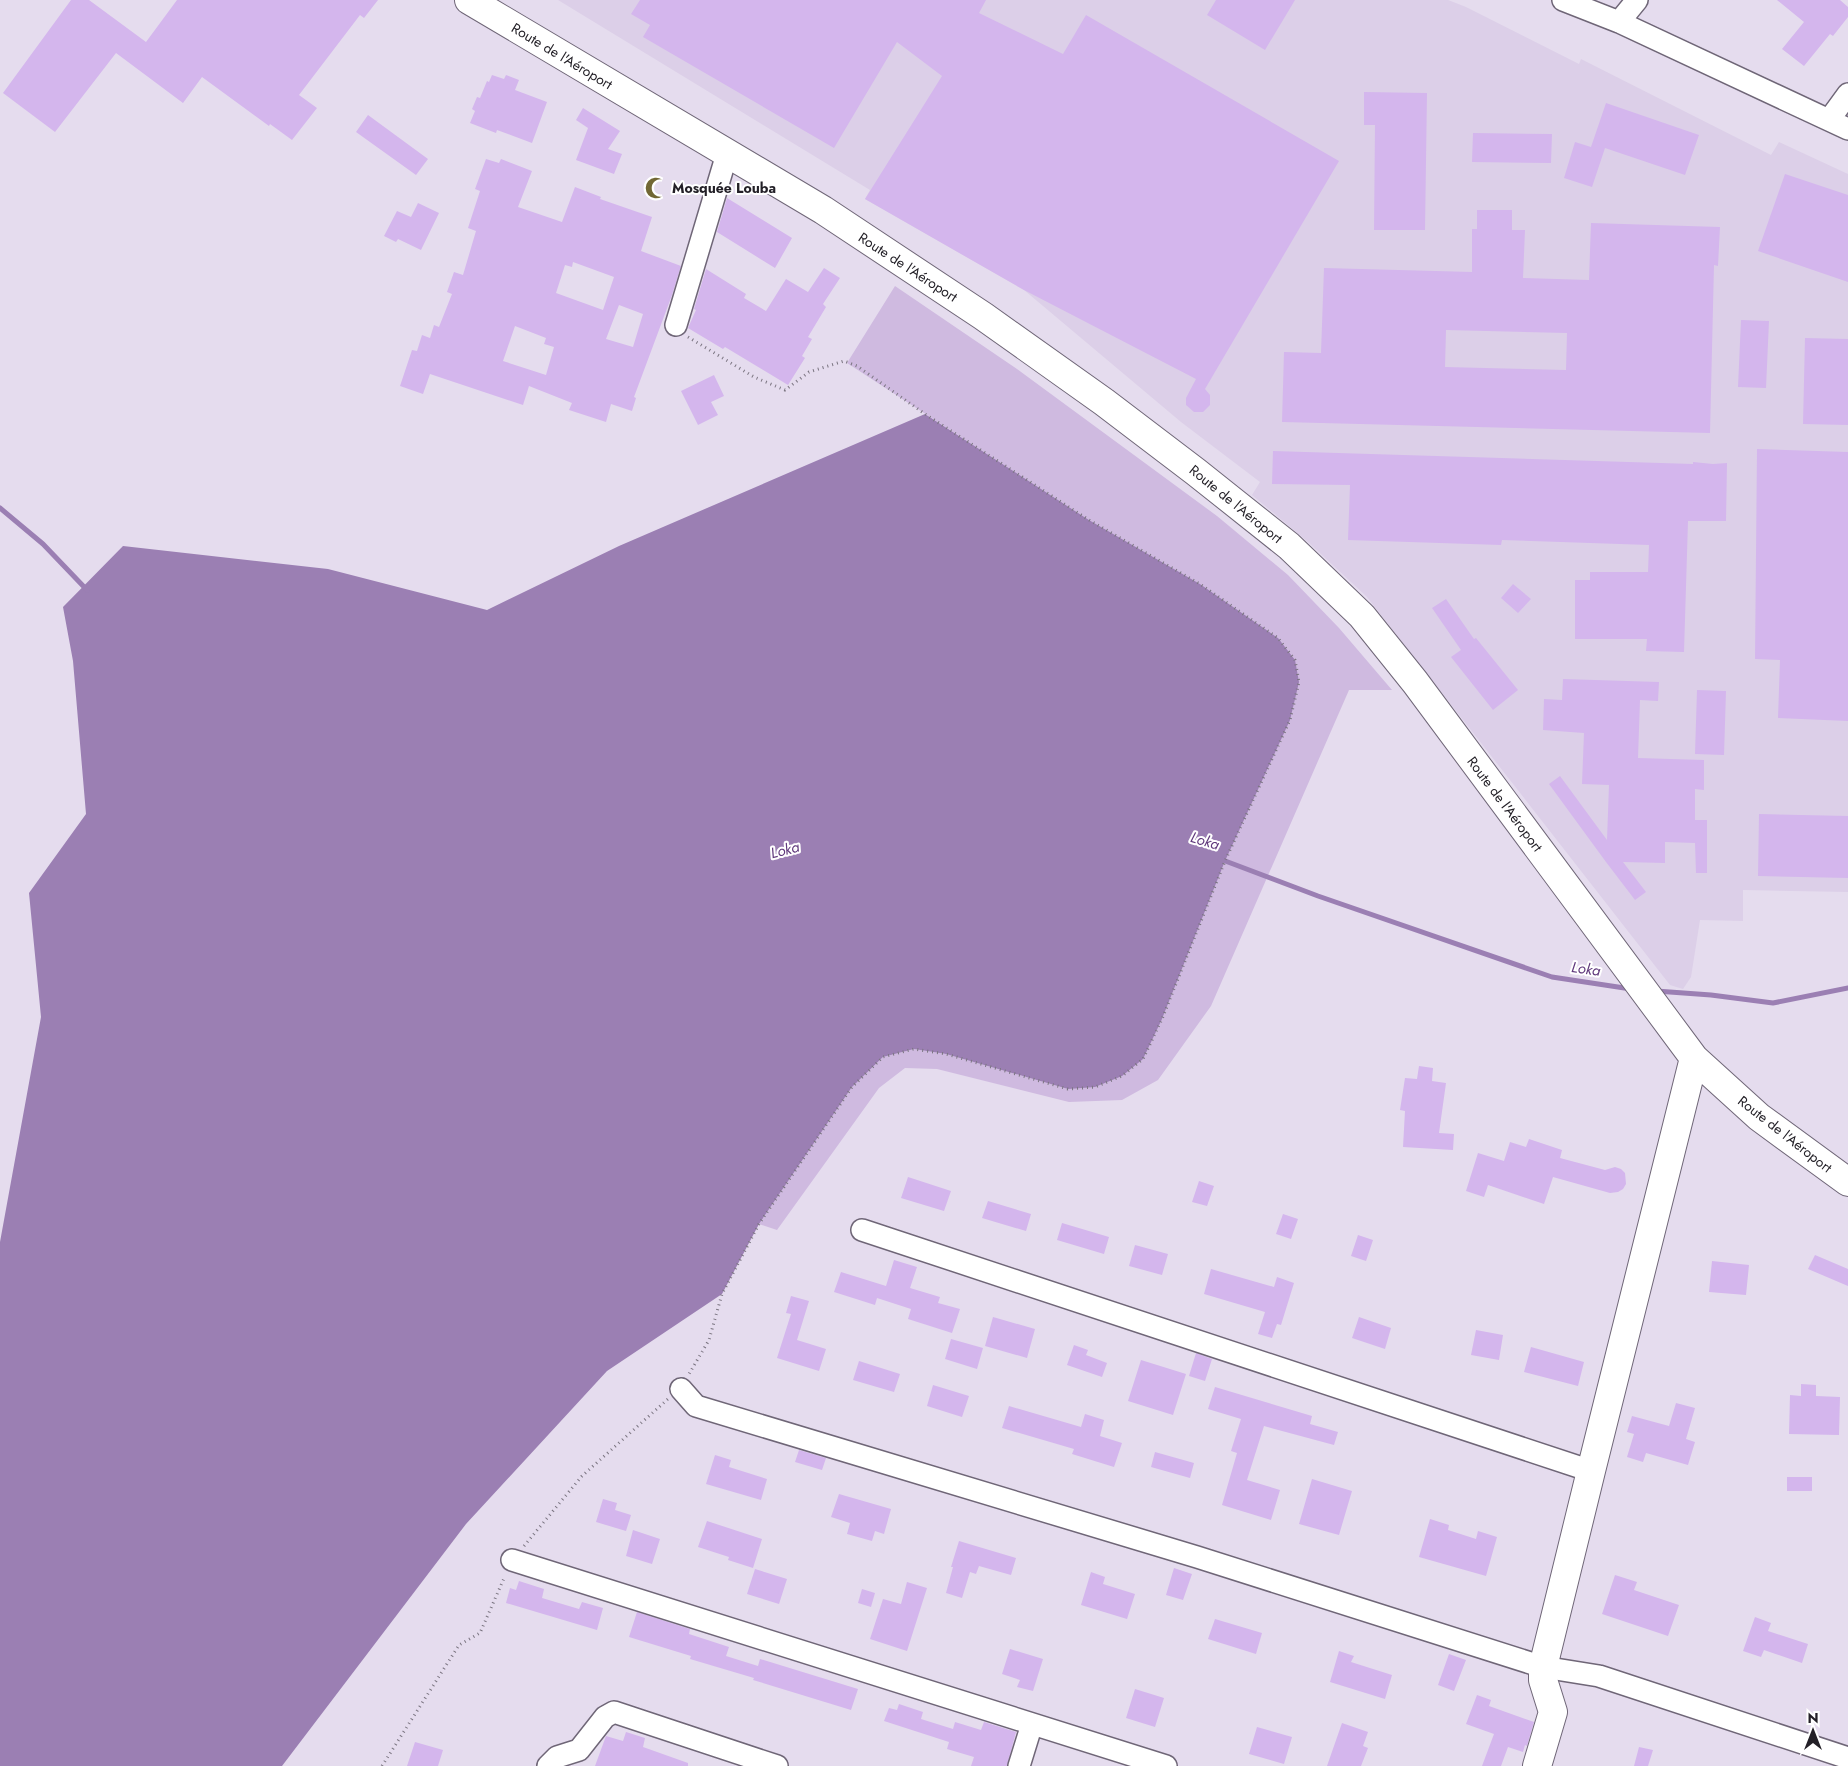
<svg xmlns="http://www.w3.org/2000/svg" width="1848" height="1766" viewBox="0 0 1848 1766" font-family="Jost,sans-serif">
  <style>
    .built { fill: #dccfe8 }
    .green { fill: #cfbae0 }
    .water { fill: #9b7fb3 }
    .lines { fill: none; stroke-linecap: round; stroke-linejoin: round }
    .stream { stroke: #9b7fb3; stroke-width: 5 }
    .building { fill: #d4b6ed; fill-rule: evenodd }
    .street-casing { stroke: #6f6677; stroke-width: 24 }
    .secondary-casing { stroke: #6f6677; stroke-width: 30 }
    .path { stroke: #7b7581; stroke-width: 3; stroke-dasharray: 1 4; stroke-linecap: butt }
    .street { stroke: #fff; stroke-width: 21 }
    .secondary { stroke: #fff; stroke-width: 28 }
    .labels { text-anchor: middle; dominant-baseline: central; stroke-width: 4; stroke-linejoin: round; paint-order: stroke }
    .street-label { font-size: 14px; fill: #232027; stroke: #fff }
    .poi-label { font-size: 14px; font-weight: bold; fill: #232027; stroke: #fff; text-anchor: start }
    .water-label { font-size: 15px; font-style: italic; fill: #60397c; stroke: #fff }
  </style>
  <rect width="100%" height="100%" fill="#e5dcee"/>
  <!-- built -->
  <path class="built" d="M558,0H1448L1466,7L1579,64L1581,59L1771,155L1779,142L1848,174V892L1743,890V921L1700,920L1691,977L1683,989L1670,985L1367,597L1308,542L1252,495L1260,482L1181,422L1024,290L865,199L870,190Z"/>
  <!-- green -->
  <path class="green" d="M895,286L1017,369L1217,516L1288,575L1339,628L1392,690H1349L1211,1006L1158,1080L1122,1100L1069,1102L937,1069L905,1068L879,1088L777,1230L759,1224L852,1087L883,1057L914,1049L946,1054L1068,1089L1162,1019L1225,861L1278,638L1200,584L1089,520L847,363Z"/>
  <!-- water -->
  <path class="water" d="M925,414L1089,520L1200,584L1278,638L1295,660L1299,682L1290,720L1225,861L1162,1019L1143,1059L1122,1076L1095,1087L1068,1089L946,1054L914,1049L883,1057L852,1087L759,1224L722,1294L607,1371L466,1524L282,1766H0V1242L41,1017L29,893L86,814L73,661L63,607L123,546L328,569L487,610L619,546Z"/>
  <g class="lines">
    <!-- stream -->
    <path class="stream" d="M0,508L43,544L87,590
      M1220,859L1318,896L1552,977L1631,989
      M1656,991L1711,995L1773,1003L1848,988"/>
  </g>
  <!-- building -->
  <path class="building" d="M71,0H89L146,42L177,0H378L364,18L360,15L299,95L317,108L292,140L270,124L269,126L202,77L183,103L116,53L55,132L3,93Z
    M640,0H986L979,13L1063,54L1086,15L1339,161L1205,389L1210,395V405L1203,412H1194L1186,405V398L1196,379L1024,290L865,199L942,76L897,42L834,148L643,37L650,25L631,14Z
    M1216,0H1295L1265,50L1207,15Z
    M1777,0H1840L1848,7V17L1833,36L1830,34L1804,66L1782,49L1804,22Z
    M492,75L504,79L506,75L519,80L515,90L547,102L532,143L497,130L496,133L470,123L475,111L472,109L477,97L480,98L487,81L489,82Z
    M1364,92L1427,93L1425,230H1374L1375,125H1364Z
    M1606,103L1699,135L1685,175L1605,148L1592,187L1564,178L1575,142L1591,147Z
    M583,108L620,131L608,149L622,154L614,174L576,160L588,128L576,120Z
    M368,115L428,159L416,175L356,132Z
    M1473,133L1552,134L1551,163L1472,162Z
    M486,159L499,163L501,159L532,171L518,207L562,222L575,187L601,197L600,199L652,217L641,251L681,266L672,295L634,397L636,398L632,411L611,404L606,422L569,410L572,403L529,386L523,405L430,374L423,394L400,386L412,350L417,351L422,335L430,338L434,325L439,327L452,294L447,292L454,272L463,275L476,231L468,228L480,191L475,189ZM573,262L614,277L603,310L556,293L565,265L572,267ZM619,305L643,314L633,347L606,339ZM515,326L546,338L544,344L554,347L546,375L503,361Z
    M1785,174L1848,195V282L1758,251Z
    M727,198L792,238L775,268L717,232Z
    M418,203L439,213L421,250L398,239L396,242L384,236L397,211L411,217Z
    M1477,210H1512V230H1525L1523,278L1589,280L1591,223L1720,227L1718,266L1714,265L1710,433L1282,422L1284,352L1321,353L1324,268L1472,272V229H1477ZM1446,330L1567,333L1566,370L1445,367Z
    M824,268L840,278L823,304L826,307L808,337L812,339L802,356L805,358L788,385L725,347L723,349L688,328L696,310L694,309L706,269L746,294L744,298L766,311L786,279L808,292Z
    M1741,320L1769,321L1766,388L1738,387Z
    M1805,338L1848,339V425L1803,424Z
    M714,375L724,396L711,402L718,415L698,425L681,391Z
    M1757,449L1848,452V721L1778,718L1780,660L1755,659Z
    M1273,451L1693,464V462L1713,464L1727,463L1726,521H1688L1684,652L1646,651L1647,639H1575V580H1590V572H1648L1649,545L1502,540L1501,545L1348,540L1350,485L1272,484Z
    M1513,584L1531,599L1518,613L1501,598Z
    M1446,599L1474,639L1476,638L1518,690L1493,710L1451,657L1461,650L1432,608Z
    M1563,679L1659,682L1658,701L1640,700L1638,758L1704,760V790L1695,789V820H1707V873H1696L1695,843L1665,842V863L1623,862L1646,892L1635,900L1606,862L1549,784L1560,776L1607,840L1609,785L1582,784L1584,733L1543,730L1544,699L1562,700Z
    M1697,690L1726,691L1724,755L1695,754Z
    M1759,814L1848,816V878L1758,876Z
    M1419,1066L1433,1068L1432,1081L1446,1083L1439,1133L1454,1134L1453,1150L1403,1147L1405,1111L1400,1110L1405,1078L1417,1079Z
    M1529,1139L1562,1150L1560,1158L1605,1170L1615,1167L1621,1169L1625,1173L1626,1184L1623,1189L1618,1192L1610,1193L1553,1177L1544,1204L1488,1185L1484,1197L1466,1191L1478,1153L1504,1161L1510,1142L1526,1147Z
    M908,1177L951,1191L944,1211L901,1198Z
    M1199,1181L1214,1186L1207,1206L1192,1202Z
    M988,1201L1031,1214L1026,1231L982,1218Z
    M1283,1214L1298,1219L1291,1239L1276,1234Z
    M1062,1223L1109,1237L1104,1254L1057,1240Z
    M1358,1235L1373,1240L1366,1261L1351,1256Z
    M1135,1245L1168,1254L1162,1275L1129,1266Z
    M1815,1255L1848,1269V1286L1808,1269Z
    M894,1260L917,1267L910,1288L940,1297L938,1303L960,1309L952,1333L908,1319L911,1309L877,1298L875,1305L834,1292L841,1272L886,1286Z
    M1712,1261L1749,1265L1746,1295L1709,1292Z
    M1211,1269L1274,1287L1277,1277L1294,1283L1281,1325L1277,1324L1272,1338L1258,1334L1265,1312L1204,1294Z
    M791,1296L809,1301L797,1340L826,1349L819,1371L777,1358L791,1314L786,1313Z
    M993,1317L1035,1329L1027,1358L985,1346Z
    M1359,1317L1391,1328L1385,1349L1352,1338Z
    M1476,1330L1503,1335L1499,1360L1471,1355Z
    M951,1339L983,1348L977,1369L945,1359Z
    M1074,1345L1088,1350L1086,1355L1107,1363L1102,1377L1067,1365Z
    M1531,1347L1584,1362L1578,1386L1524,1372Z
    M1196,1353L1212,1359L1205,1381L1189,1376Z
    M1141,1360L1186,1374L1173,1415L1128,1401Z
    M859,1361L900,1374L894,1392L853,1380Z
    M1801,1384L1816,1385V1396L1840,1397L1839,1435L1789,1434L1790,1395L1801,1396Z
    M933,1385L969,1396L962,1417L927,1406Z
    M1215,1387L1312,1416L1310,1424L1338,1432L1334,1445L1264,1426L1247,1480L1280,1490L1271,1520L1222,1505L1237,1453L1231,1451L1241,1419L1208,1409Z
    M1676,1403L1695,1408L1686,1439L1695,1442L1688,1465L1646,1453L1643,1462L1627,1457L1634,1434L1627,1432L1632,1416L1669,1426Z
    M1009,1406L1081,1427L1085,1414L1104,1420L1100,1436L1122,1443L1114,1467L1072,1454L1074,1449L1002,1428Z
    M799,1450L826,1458L822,1470L795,1462Z
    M1155,1452L1194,1463L1190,1478L1151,1467Z
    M715,1455L731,1460L729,1467L767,1479L761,1500L706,1484Z
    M1787,1477H1812V1491H1787Z
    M1312,1479L1352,1491L1339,1535L1299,1524Z
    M839,1494L891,1509L884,1534L875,1531L872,1541L847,1534L850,1523L831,1517Z
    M603,1499L617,1503L615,1510L631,1515L626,1531L596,1522Z
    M1430,1519L1449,1525L1448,1530L1476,1539L1478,1531L1497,1537L1486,1576L1419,1557Z
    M707,1521L762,1539L753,1568L728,1560L729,1557L698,1547Z
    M633,1530L660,1539L652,1564L626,1556Z
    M959,1541L1016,1558L1011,1575L979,1566L976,1574L970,1572L962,1598L946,1593L953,1567H951Z
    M1174,1568L1192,1574L1183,1600L1166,1595Z
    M755,1569L787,1579L779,1604L747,1594Z
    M1091,1572L1105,1577L1103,1584L1135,1594L1127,1619L1081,1605Z
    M1615,1575L1637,1582L1634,1590L1679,1605L1668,1636L1602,1614Z
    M519,1581L544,1589L542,1598L579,1609L582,1602L603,1608L597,1630L506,1603L510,1588L516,1590Z
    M907,1582L927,1588L907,1651L870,1639L883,1599L901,1604Z
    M862,1589L875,1593L871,1607L858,1603Z
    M637,1612L690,1629L689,1634L729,1647L726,1656L758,1666L760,1659L858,1689L851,1710L753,1680L754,1678L690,1659L691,1656L629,1637Z
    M1755,1617L1771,1623L1768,1631L1808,1644L1802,1663L1764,1650L1761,1657L1743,1651Z
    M1215,1619L1262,1633L1256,1654L1208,1639Z
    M1010,1649L1043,1659L1033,1691L1017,1687L1020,1680L1002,1674Z
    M1339,1651L1354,1656L1351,1662L1392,1675L1385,1699L1330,1682Z
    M1449,1654L1466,1660L1454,1691L1438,1685Z
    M1135,1689L1164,1698L1155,1727L1126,1718Z
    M1477,1695L1491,1700L1489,1706L1534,1722L1527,1746L1525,1745L1523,1752L1508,1747L1501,1766H1482L1494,1734L1466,1724Z
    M899,1704L923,1712L921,1719L953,1729L955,1722L981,1730L984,1722L1016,1732L1007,1766H971L974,1757L947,1749L949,1742L884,1721L889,1708L897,1710Z
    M1342,1723L1368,1732L1363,1746L1368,1748L1361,1766H1327Z
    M1257,1727L1292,1737L1284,1764L1249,1754Z
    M626,1732L645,1738L643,1747L688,1763V1766H595L606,1736L623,1741Z
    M415,1742L443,1750L438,1766H407Z
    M1639,1747L1653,1750L1648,1766H1634Z"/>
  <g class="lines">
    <!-- street casing -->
    <g class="street-casing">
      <path id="street" d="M1563,0L1619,22L1848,129
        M1619,22L1637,0
        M1829,120L1848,94
        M676,325L727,154
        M862,1230L1591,1471
        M681,1389L696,1406L1197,1557L1543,1667L1599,1676L1848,1758
        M512,1560L1166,1766
        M548,1766L557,1757L579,1750L605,1717L614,1712L777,1766
        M1019,1766L1032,1724"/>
    </g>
    <!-- secondary casing -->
    <g class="secondary-casing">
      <path id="secondary" d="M469,0L823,210L983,316L1104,402L1196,472L1289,546L1362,616L1415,682L1694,1058L1759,1117L1848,1182
        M1537,1766L1553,1712L1543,1680V1667L1591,1471L1694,1058"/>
    </g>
    <!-- path -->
    <path class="path" d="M688,337L754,377L785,390L809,372L844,361L857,366L925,414L1089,520L1200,584L1278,638L1295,660L1299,682L1290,720L1225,861L1162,1019L1143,1059L1122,1076L1095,1087L1068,1089L946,1054L914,1049L883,1057L852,1087L759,1224L722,1294L709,1340L689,1374
      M524,1546L582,1476L668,1399
      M382,1766L459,1645L480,1633L505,1576"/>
    <!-- street -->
    <use href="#street" class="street"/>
    <!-- secondary -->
    <use href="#secondary" class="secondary"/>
  </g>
  <!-- icons -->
  <defs>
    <g id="mosque-bare" transform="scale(1.725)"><path d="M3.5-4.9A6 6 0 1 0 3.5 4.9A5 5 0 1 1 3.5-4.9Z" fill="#716734" stroke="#fff" stroke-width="2.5" paint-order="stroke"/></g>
  </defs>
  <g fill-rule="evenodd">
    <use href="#mosque-bare" x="656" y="188"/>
  </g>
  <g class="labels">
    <!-- street labels -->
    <g class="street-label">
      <text transform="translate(562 56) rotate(31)">Route de l'Aéroport</text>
      <text transform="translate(908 267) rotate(33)">Route de l'Aéroport</text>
      <text transform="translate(1236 504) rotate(39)">Route de l'Aéroport</text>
      <text transform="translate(1505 804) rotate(53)">Route de l'Aéroport</text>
      <text transform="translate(1785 1134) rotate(38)">Route de l'Aéroport</text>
    </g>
    <!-- poi labels -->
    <g class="poi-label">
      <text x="672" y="188">Mosquée Louba</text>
    </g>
    <!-- water labels -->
    <g class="water-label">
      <text transform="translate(1205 841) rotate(17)">Loka</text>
      <text transform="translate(785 850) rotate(-14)">Loka</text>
      <text transform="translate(1586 969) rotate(8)">Loka</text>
    </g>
  </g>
  <!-- north arrow -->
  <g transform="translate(1813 1731)" stroke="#ffffff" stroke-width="4" paint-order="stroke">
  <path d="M0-4L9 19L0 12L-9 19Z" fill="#232027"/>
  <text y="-8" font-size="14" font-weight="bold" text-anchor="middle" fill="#232027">N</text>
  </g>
</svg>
